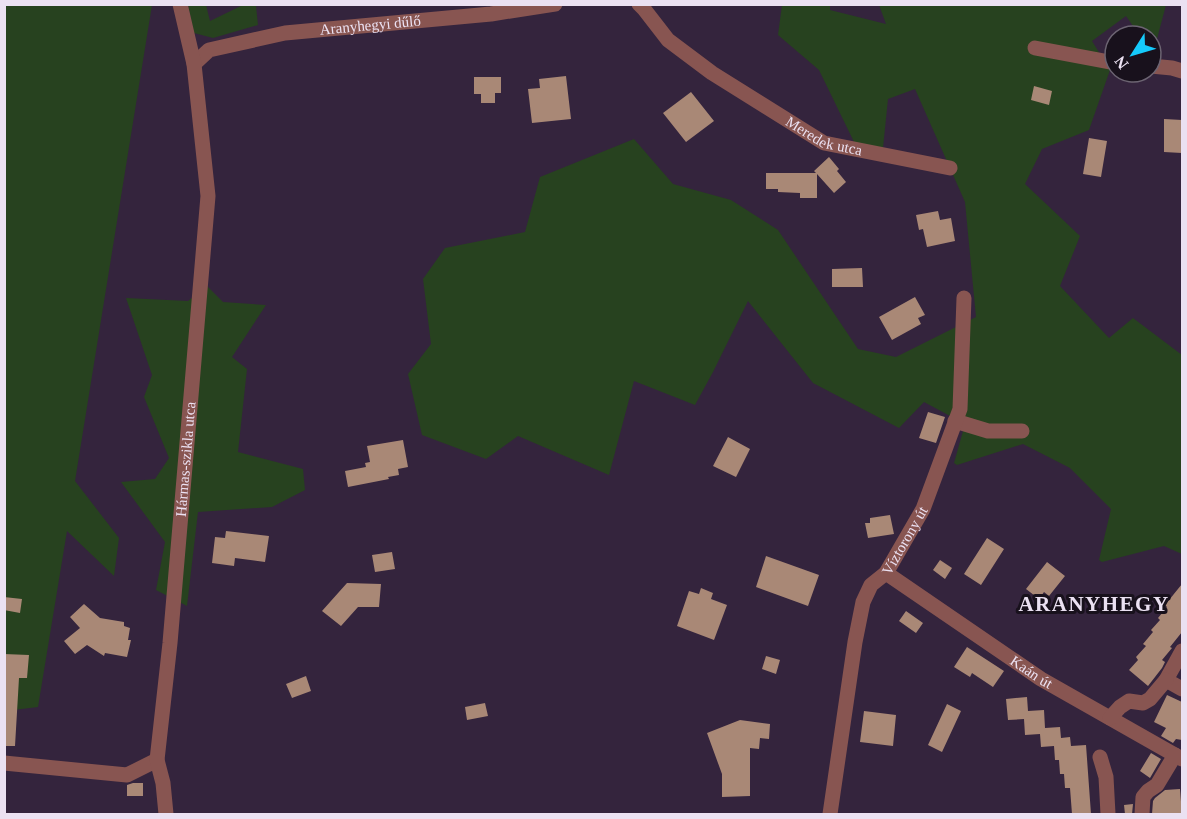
<svg xmlns="http://www.w3.org/2000/svg" width="1187" height="819" viewBox="0 0 1187 819" font-family="'Times New Roman',serif">
  <style>
    .green { fill: #27421f }
    .building { fill: #a98876 }
    .lines { fill: none; stroke-linecap: round; stroke-linejoin: round }
    .minor { stroke: #885551; stroke-width: 15 }
    .labels { text-anchor: middle; dominant-baseline: central; stroke-width: 6; stroke-linejoin: round; paint-order: stroke }
    .street-label { font-size: 15px; fill: #ebe1f2; stroke: #18111c }
    .district-label { font-size: 21px; font-weight: bold; letter-spacing: 1.5px; fill: #ebe1f2; stroke: #18111c }
  </style>
  <rect width="100%" height="100%" fill="#34243d"/>
  <!-- green -->
  <path class="green" d="M4,5H152L75,481L119,538L114,576L67,531L38,707L5,711Z
    M188,5H206L210,21L243,5L256,6L258,25L213,38L194,33Z
    M782,5H830V10L886,24L879,5H1166L1154,50L1151,49V36H1140L1126,16L1092,41L1110,70L1089,130L1042,149L1025,184L1080,236L1060,286L1109,338L1133,318L1182,355V554L1164,546L1102,562L1099,560L1111,509L1070,468L1023,444L957,465L954,463L965,424L924,402L899,428L813,383L748,301L713,372L695,405L634,381L609,475L518,436L486,459L422,435L408,374L431,344L423,279L445,248L525,232L540,177L634,139L673,184L731,200L778,230L858,349L896,357L976,317L965,202L915,89L888,99L883,148L855,144L819,70L778,35Z
    M207,286L223,302L266,305L232,357L247,369L238,452L303,469L305,490L272,507L198,512L187,606L156,590L165,542L121,482L155,479L169,458L144,397L152,375L126,298L188,301Z"/>
  <!-- building -->
  <path class="building" d="M566,76L571,119L532,123L528,89L540,88L539,79Z
    M474,77H501V93H495V103H481V94H474Z
    M1034,86L1052,91L1049,105L1031,100Z
    M691,92L714,121L686,142L663,113Z
    M1164,119L1182,120V153L1164,152Z
    M1089,138L1107,141L1101,177L1083,174Z
    M829,157L839,169L837,171L846,182L834,193L817,174V198H800V193L778,192V189H766V173H816L814,171Z
    M938,211L940,220L951,218L955,241L927,247L923,229L919,230L916,215Z
    M862,268L863,287H832V269Z
    M915,297L925,315L918,318L921,324L892,340L879,317Z
    M928,412L945,417L936,443L919,438Z
    M728,437L750,449L736,477L713,466Z
    M403,440L408,467L398,469L399,475L388,477L389,479L348,487L345,471L366,467L365,463L370,462L367,446Z
    M890,515L894,534L868,538L865,523H870V518Z
    M226,531L269,536L265,562L235,558L234,566L212,563L215,537L225,538Z
    M987,538L1004,549L981,585L964,574Z
    M392,552L395,569L375,572L372,555Z
    M766,556L819,575L808,606L756,587Z
    M940,560L952,568L945,579L933,570Z
    M1047,562L1065,576L1049,596L1044,592L1039,599L1026,589Z
    M347,583L381,584L379,607H358L341,626L322,611Z
    M1182,584V632L1170,647L1172,648L1162,660L1165,662L1162,668L1148,686L1129,670L1138,660L1136,657L1146,646L1143,644L1153,632L1151,630L1160,620L1158,618L1167,607L1165,605Z
    M701,588L713,593L711,599L727,605L714,640L677,626L689,591L699,594Z
    M4,597L22,599L20,613L4,610Z
    M84,604L100,618L124,622V626L130,628L128,640H131L127,657L105,653L104,656L87,645L75,654L64,641L80,628L70,617Z
    M906,611L923,623L916,633L899,621Z
    M967,647L1004,671L993,687L972,673L970,677L954,667Z
    M4,654L29,655L27,678H19L15,746H4Z
    M766,656L780,660L776,674L762,669Z
    M306,676L311,691L292,698L286,684Z
    M1167,695L1182,702V740L1176,739L1173,743L1161,736L1166,728L1154,722Z
    M1027,697L1028,711L1044,710L1045,728L1060,727L1061,738L1070,737L1071,746L1086,745L1091,814H1072L1070,788H1065L1064,774H1060L1059,760H1055L1054,746L1041,747L1040,734L1025,735L1024,719L1008,720L1006,699Z
    M485,703L488,716L467,720L465,707Z
    M947,704L961,711L942,752L928,745Z
    M864,711L896,715L893,746L860,742Z
    M740,720L770,724L769,739L760,738L759,749L750,748V796L722,797V774L707,733Z
    M1151,753L1161,759L1150,778L1140,771Z
    M133,783H143V796H127V785Z
    M1180,789L1182,814H1152L1153,801L1155,798L1165,790Z
    M1133,804L1132,814H1125L1124,805Z"/>
  <g class="lines">
    <!-- minor -->
    <g class="minor">
      <path id="s1" d="M639,4L644,9L668,40L712,73L824,143L950,168"/>
      <path d="M1035,48L1115,63"/>
      <path id="s2" d="M194,64L209,50L285,33L491,14L555,4"/>
      <path d="M1151,66L1172,68L1182,71"/>
      <path d="M955,421L988,431H1022"/>
      <path id="s3" d="M886,573L1041,679L1182,759"/>
      <path d="M1182,651L1166,680L1182,689"/>
      <path d="M1110,718L1120,707L1129,701L1143,703L1150,699L1166,680"/>
      <path d="M1100,757L1106,777L1108,814"/>
      <path d="M4,763L127,775L157,760"/>
      <path id="s4" d="M166,814L163,783L157,760L170,643L208,196L194,64L180,4"/>
      <path id="s5" d="M830,814L855,642L863,602L871,585L886,573L923,509L960,409L964,298"/>
      <path d="M1142,814L1143,797L1148,791L1157,785L1175,755"/>
    </g>
  </g>
  <g class="labels">
    <!-- street labels -->
    <g class="street-label">
      <text stroke="none"><textPath href="#s2" startOffset="184">Aranyhegyi dűlő</textPath></text>
      <text stroke="none"><textPath href="#s1" startOffset="231">Meredek utca</textPath></text>
      <text stroke="none"><textPath href="#s4" startOffset="357">Hármas-szikla utca</textPath></text>
      <text stroke="none"><textPath href="#s5" startOffset="290">Víztorony út</textPath></text>
      <text stroke="none"><textPath href="#s3" startOffset="176">Kaán út</textPath></text>
    </g>
    <!-- district labels -->
    <g class="district-label">
      <text x="1094" y="604">ARANYHEGY</text>
    </g>
  </g>
  <!-- border -->
  <rect width="1187" height="819" fill="none" stroke="#ebe1f2" stroke-width="12"/>
  <!-- north arrow -->
  <g transform="translate(1133 54) rotate(233)"><circle r="28" fill="#18111c" stroke="#6c6472" stroke-width="1.5"/>
  <path d="M0-4.5L10 22L0 15L-10 22Z" fill="#15cafb"/>
  <text y="-9" font-size="16" font-weight="bold" text-anchor="middle" fill="#ebe1f2">N</text>
  </g>
</svg>
